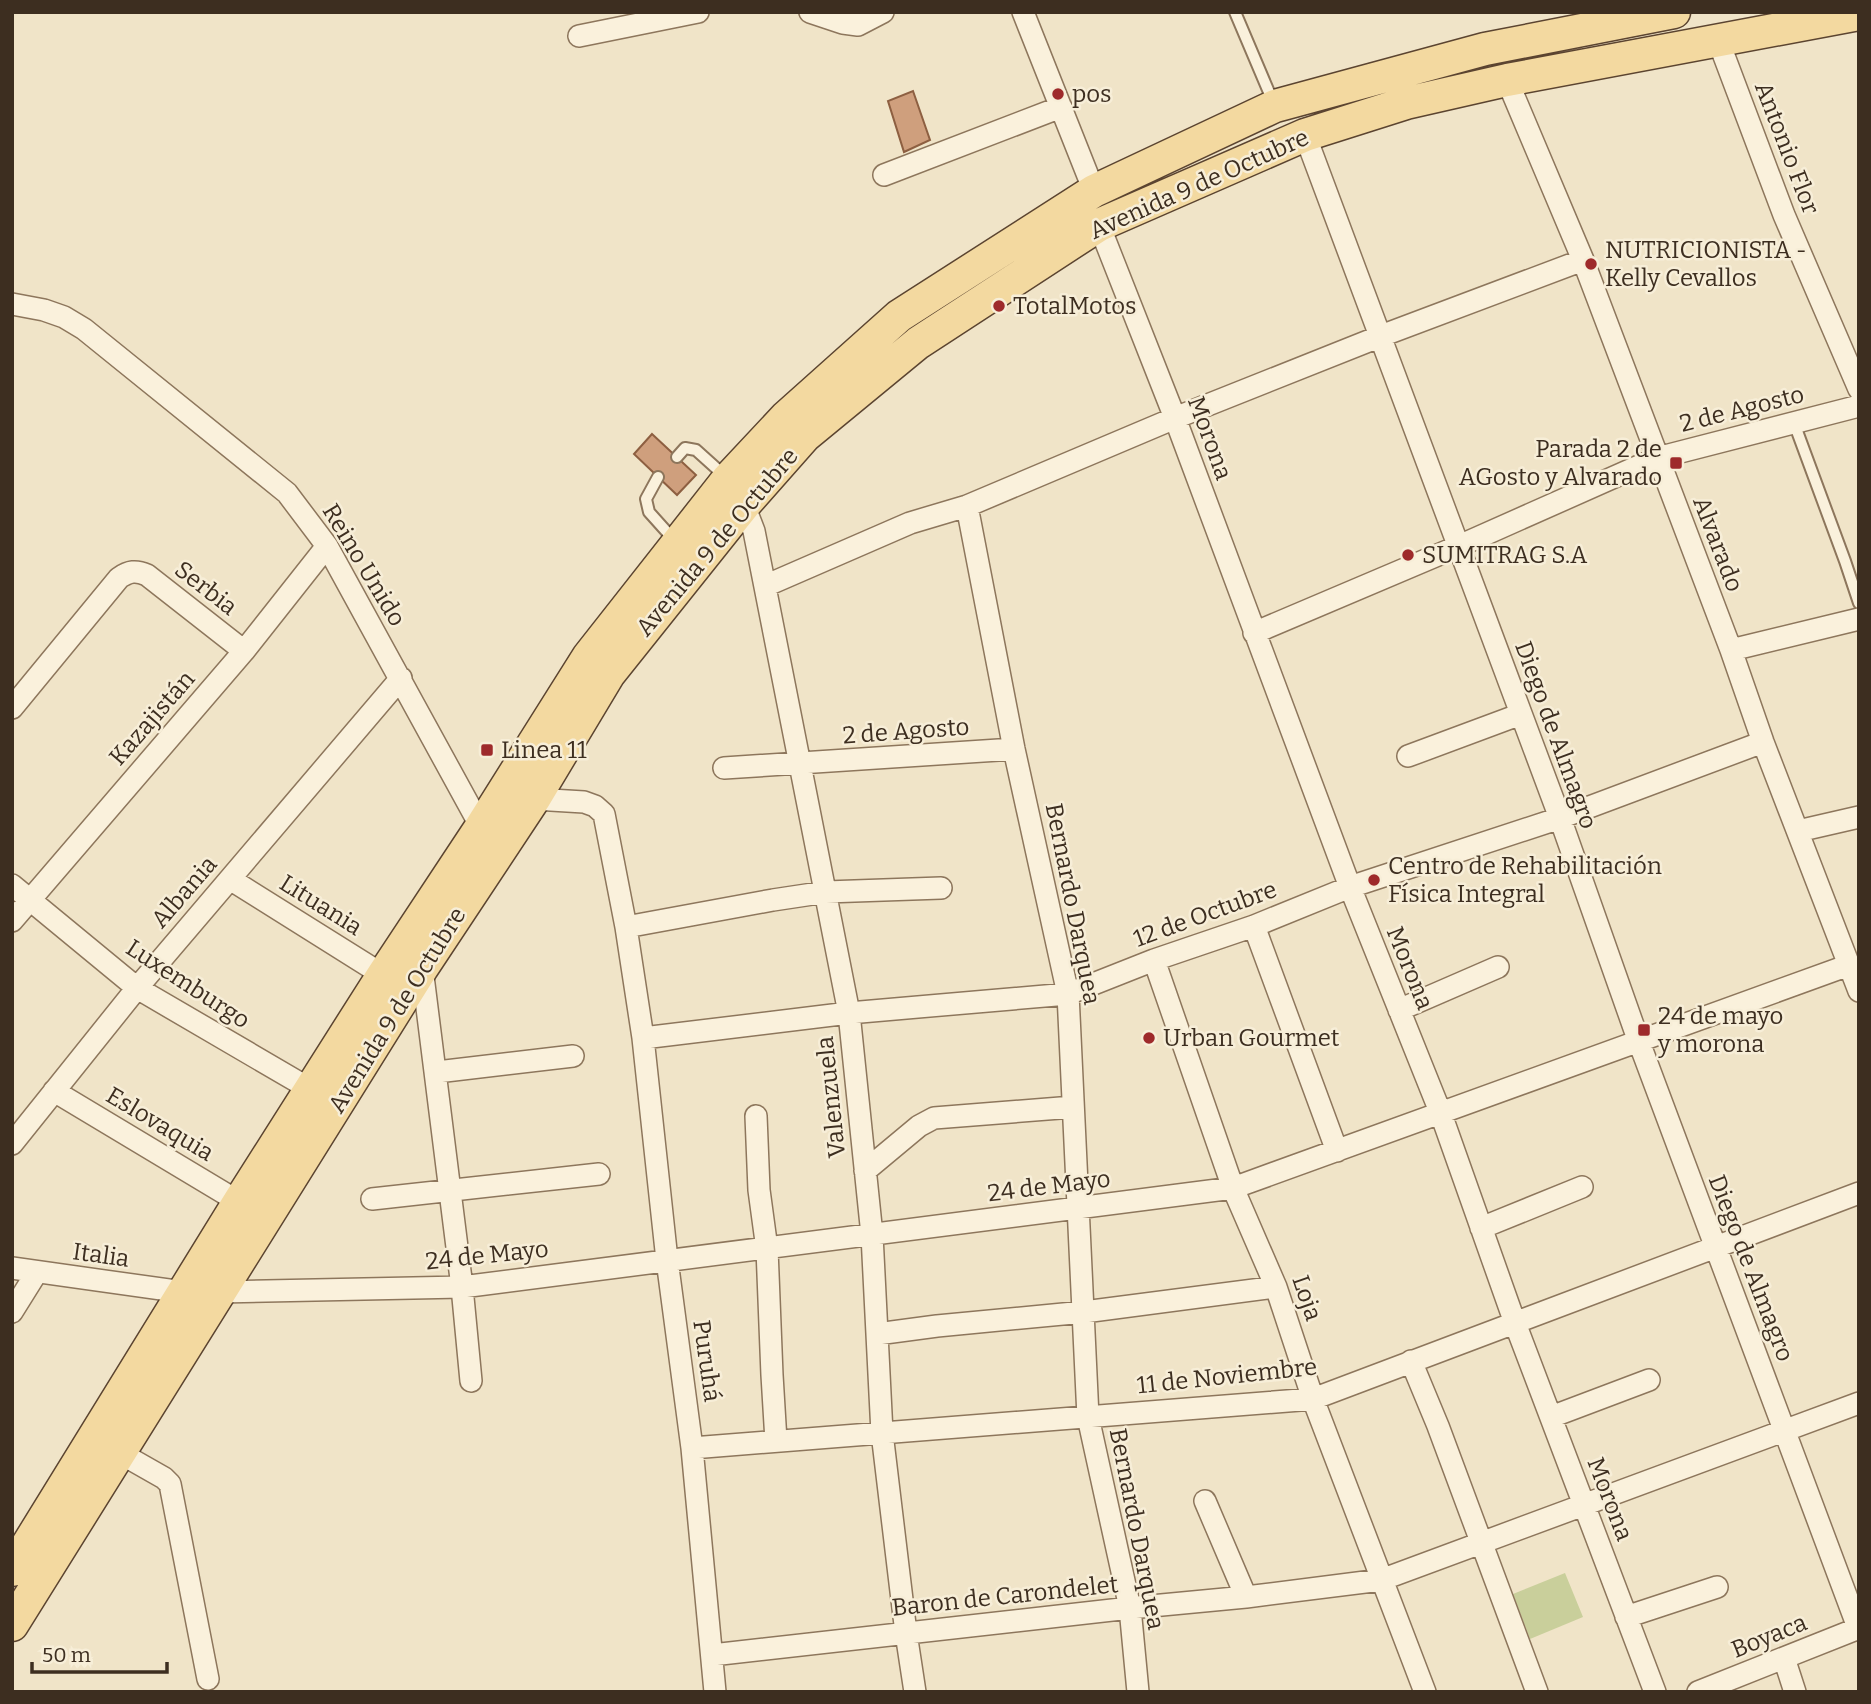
<svg xmlns="http://www.w3.org/2000/svg" width="1871" height="1704" viewBox="0 0 1871 1704" font-family="Bitter,serif">
  <style>
    .green { fill: #c9cf9b }
    .building { fill: #cf9f7d; stroke: #8d5f41; stroke-width: 2 }
    .lines { fill: none; stroke-linecap: round; stroke-linejoin: round }
    .service-casing { stroke: #8d765c; stroke-width: 14 }
    .minor-casing { stroke: #8d765c; stroke-width: 24 }
    .primary-casing { stroke: #5b4430; stroke-width: 35 }
    .service { stroke: #faf1dc; stroke-width: 10 }
    .minor { stroke: #faf1dc; stroke-width: 21 }
    .primary { stroke: #f3d9a0; stroke-width: 32 }
    .poi-dot { fill: #9e2a2b; stroke: #f7eed8; stroke-width: 2.5 }
    .labels { text-anchor: middle; dominant-baseline: central; stroke-width: 5; stroke-linejoin: round; paint-order: stroke }
    .poi-label { font-size: 24px; fill: #3d2e20; stroke: #f7eed8; text-anchor: start }
    .street-label { font-size: 24px; fill: #3d2e20; stroke: #f7eed8 }
  </style>
  <rect width="100%" height="100%" fill="#f0e4c8"/>
  <!-- green -->
  <path class="green" d="M1565,1573L1583,1617L1530,1639L1513,1594Z"/>
  <!-- building -->
  <path class="building" d="M913,91L930,140L904,152L888,101Z
    M652,434L696,475L677,495L634,454Z"/>
  <g class="lines">
    <!-- service casing -->
    <g class="service-casing">
      <path id="service" d="M1235,12L1274,104
        M1794,423L1845,561L1859,603
        M677,457L685,448L696,450L726,477
        M658,477L646,499L649,512L675,541"/>
    </g>
    <!-- minor casing -->
    <g class="minor-casing">
      <path id="minor" d="M810,12L843,23L858,25L883,12
        M1023,12L1094,191
        M579,36L698,12
        M1718,40L1784,215L1859,389
        M1507,80L1583,260L1731,650L1763,742L1859,991
        M1305,135L1560,818L1639,1042L1859,1630
        M884,175L1061,107
        M1099,225L1175,418L1350,887L1441,1114L1515,1323L1655,1692
        M12,304L44,310L64,317L84,329L287,493L327,546L481,827L487,833
        M744,505L754,531L849,1013L872,1235L882,1433L906,1633L915,1692
        M967,506L1014,749L1068,994L1088,1417L1130,1608L1138,1692
        M765,586L910,523L967,506L1175,418L1381,336L1583,260
        M1254,633L1459,546L1657,458L1859,406
        M1731,650L1859,619
        M12,708L119,578C129,571 136,570 147,575L244,651
        M1408,756L1521,714
        M724,768L1014,749
        M534,799L584,802L595,806L604,814L626,927L643,1038L667,1260L692,1448L715,1692
        M1798,831L1859,817
        M230,879L383,975
        M12,885L137,988L310,1089
        M12,921L244,651L327,546
        M1254,926L1337,1151
        M626,927L773,900L826,892L941,888
        M1154,960L1233,1188L1276,1287L1313,1399L1425,1692
        M422,968L462,1287L471,1381
        M1399,1010L1498,967
        M643,1038L849,1013L1068,994L1154,960L1254,926L1350,887L1560,818L1763,742
        M437,1072L573,1056
        M54,1091L239,1202
        M756,1116L759,1190L767,1249L772,1375L776,1441
        M12,1144L137,988L401,678
        M865,1171L919,1126L934,1118L1073,1107
        M372,1199L599,1174
        M1481,1228L1582,1187
        M12,1268L183,1292
        M219,1292L462,1287L1233,1188L1849,965
        M12,1312L37,1272
        M877,1334L937,1326L1084,1312L1276,1287
        M1411,1361L1438,1426L1537,1692
        M1551,1417L1649,1380
        M692,1448L1313,1399L1859,1193
        M120,1453L164,1478L170,1484L208,1679
        M1205,1501L1246,1597
        M1626,1617L1717,1587
        M712,1655L1130,1608L1246,1597L1381,1580L1859,1403
        M1784,1658L1795,1692
        M1698,1692L1859,1628"/>
    </g>
    <!-- primary casing -->
    <g class="primary-casing">
      <path id="primary" d="M12,1570L239,1202L383,975L481,827L588,657L728,479L786,417L899,316L1094,191L1275,106L1485,49L1674,12
        M12,1625L422,968L534,799L609,674L744,505L805,436L918,343L1099,225L1305,135L1406,103L1507,80L1859,14"/>
    </g>
    <!-- service -->
    <use href="#service" class="service"/>
    <!-- minor -->
    <use href="#minor" class="minor"/>
    <!-- primary -->
    <use href="#primary" class="primary"/>
  </g>
  <!-- markers -->
  <g class="poi-dot">
    <circle cx="1058" cy="94" r="7"/>
    <circle cx="1591" cy="264" r="7"/>
    <circle cx="999" cy="306" r="7"/>
    <rect x="1669" y="456" width="14" height="14" rx="3.5"/>
    <circle cx="1408" cy="555" r="7"/>
    <rect x="480" y="743" width="14" height="14" rx="3.5"/>
    <circle cx="1374" cy="880" r="7"/>
    <rect x="1637" y="1023" width="14" height="14" rx="3.5"/>
    <circle cx="1149" cy="1038" r="7"/>
  </g>
  <g class="labels">
    <!-- poi labels -->
    <g class="poi-label">
      <text x="1072" y="94">pos</text>
      <text x="1605" y="250">NUTRICIONISTA -<tspan x="1605" dy="28">Kelly Cevallos</tspan></text>
      <text x="1013" y="306">TotalMotos</text>
      <text x="1662" y="449" text-anchor="end">Parada 2 de<tspan x="1662" dy="28">AGosto y Alvarado</tspan></text>
      <text x="1422" y="555">SUMITRAG S.A</text>
      <text x="501" y="750">Linea 11</text>
      <text x="1388" y="866">Centro de Rehabilitación<tspan x="1388" dy="28">Física Integral</tspan></text>
      <text x="1658" y="1016">24 de mayo<tspan x="1658" dy="28">y morona</tspan></text>
      <text x="1163" y="1038">Urban Gourmet</text>
    </g>
    <!-- street labels -->
    <g class="street-label">
      <text transform="translate(1787 148) rotate(69)">Antonio Flor</text>
      <text transform="translate(1199 184) rotate(-24)">Avenida 9 de Octubre</text>
      <text transform="translate(1742 409) rotate(-14)">2 de Agosto</text>
      <text transform="translate(1210 438) rotate(70)">Morona</text>
      <text transform="translate(717 542) rotate(-50)">Avenida 9 de Octubre</text>
      <text transform="translate(1718 544) rotate(69)">Alvarado</text>
      <text transform="translate(364 565) rotate(59)">Reino Unido</text>
      <text transform="translate(206 588) rotate(38)">Serbia</text>
      <text transform="translate(152 718) rotate(-49)">Kazajistán</text>
      <text transform="translate(906 731) rotate(-4)">2 de Agosto</text>
      <text transform="translate(1556 735) rotate(70)">Diego de Almagro</text>
      <text transform="translate(184 892) rotate(-49)">Albania</text>
      <text transform="translate(1073 904) rotate(79)">Bernardo Darquea</text>
      <text transform="translate(321 905) rotate(32)">Lituania</text>
      <text transform="translate(1205 914) rotate(-20)">12 de Octubre</text>
      <text transform="translate(1410 968) rotate(68)">Morona</text>
      <text transform="translate(188 984) rotate(33)">Luxemburgo</text>
      <text transform="translate(397 1010) rotate(-58)">Avenida 9 de Octubre</text>
      <text transform="translate(831 1097) rotate(-96)">Valenzuela</text>
      <text transform="translate(160 1124) rotate(31)">Eslovaquia</text>
      <text transform="translate(1049 1186) rotate(-7)">24 de Mayo</text>
      <text transform="translate(101 1255) rotate(8)">Italia</text>
      <text transform="translate(487 1255) rotate(-6)">24 de Mayo</text>
      <text transform="translate(1751 1268) rotate(69)">Diego de Almagro</text>
      <text transform="translate(1307 1298) rotate(71)">Loja</text>
      <text transform="translate(707 1361) rotate(82)">Puruhá</text>
      <text transform="translate(1227 1376) rotate(-6)">11 de Noviembre</text>
      <text transform="translate(1610 1499) rotate(69)">Morona</text>
      <text transform="translate(1137 1529) rotate(79)">Bernardo Darquea</text>
      <text transform="translate(1005 1596) rotate(-6)">Baron de Carondelet</text>
      <text transform="translate(1769 1636) rotate(-22)">Boyaca</text>
    </g>
  </g>
  <!-- border -->
  <rect width="1871" height="1704" fill="none" stroke="#3d2e20" stroke-width="28"/>
  <!-- scale -->
  <path d="M32 1662v10h135v-10" fill="none" stroke="#3d2e20" stroke-width="3.5"/>
  <text x="42" y="1662" font-size="21" fill="#3d2e20" stroke="#f7eed8" stroke-width="5" paint-order="stroke">50 m</text>
</svg>
